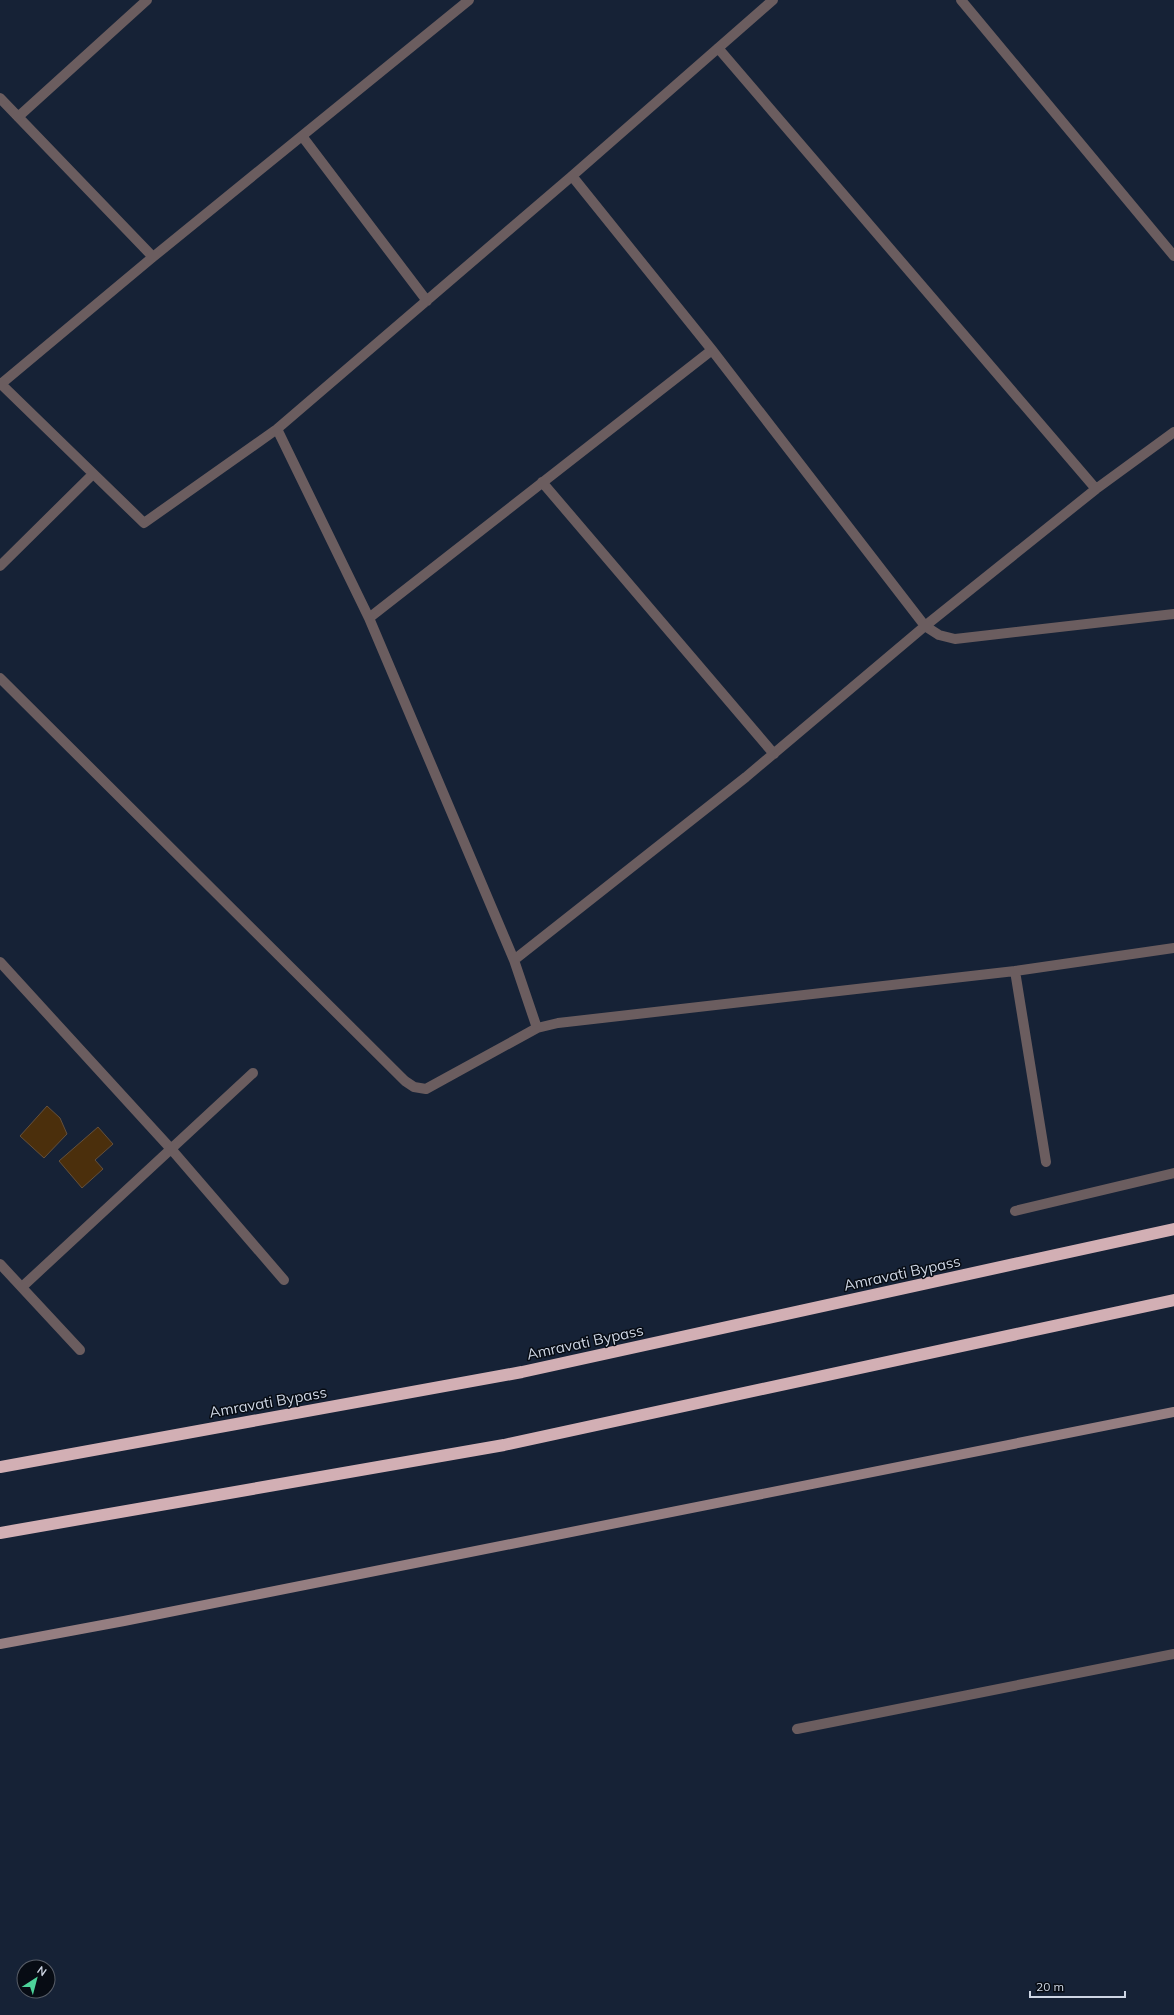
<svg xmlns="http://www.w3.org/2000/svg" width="1174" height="2015" viewBox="0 0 1174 2015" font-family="Mulish,sans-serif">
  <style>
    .building { fill: #4b2f0c; stroke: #64503c }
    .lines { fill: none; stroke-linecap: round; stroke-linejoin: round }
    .street { stroke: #6b5d5f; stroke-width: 10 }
    .secondary { stroke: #957e81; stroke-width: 10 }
    .highway { stroke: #d2afb4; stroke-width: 12 }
    .labels { text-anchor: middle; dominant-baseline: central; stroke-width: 3; stroke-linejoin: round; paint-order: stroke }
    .street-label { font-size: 15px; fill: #ced6e4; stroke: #070c14 }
  </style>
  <rect width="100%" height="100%" fill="#162236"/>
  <!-- building -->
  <path class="building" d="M47,1106L60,1118L67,1134L44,1158L20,1136Z
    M98,1127L113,1144L95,1160L103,1169L82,1188L59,1161Z"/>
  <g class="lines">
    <!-- street -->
    <path class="street" d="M961,0L1174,256
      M718,48L1096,489
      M0,98L153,257
      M18,117L147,0
      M302,136L427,301
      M572,176L712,350L925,626L939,635L955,639L1174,614
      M0,383L144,523L277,429L572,176L773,0
      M1,384L153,257L469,0
      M277,429L369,618L514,960L537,1028L558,1023L1015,971L1174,948
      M542,482L774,754
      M0,566L93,474
      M369,618L712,350
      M0,678L405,1081L414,1087L426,1089L537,1028
      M514,960L746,777L925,626L1096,489L1174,432
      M0,962L172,1150L284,1280
      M1015,971L1046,1162
      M1015,1211L1174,1173
      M0,1264L80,1350
      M22,1287L253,1073
      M797,1729L1174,1654"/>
    <!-- secondary -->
    <path class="secondary" d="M0,1644L124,1621L1174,1412"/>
    <!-- highway -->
    <path class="highway" d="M0,1467L522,1372L1174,1229
      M0,1533L504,1445L1174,1300"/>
  </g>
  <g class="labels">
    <!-- street labels -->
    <g class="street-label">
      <text transform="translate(902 1273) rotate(-12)">Amravati Bypass</text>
      <text transform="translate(585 1342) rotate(-12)">Amravati Bypass</text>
      <text transform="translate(268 1402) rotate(-10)">Amravati Bypass</text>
    </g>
  </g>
  <!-- north arrow -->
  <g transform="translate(36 1979) rotate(36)"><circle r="19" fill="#070c14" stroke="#575d67"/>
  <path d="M0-3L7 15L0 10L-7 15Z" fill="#4dd39a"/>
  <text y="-6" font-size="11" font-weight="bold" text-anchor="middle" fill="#ced6e4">N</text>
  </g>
  <!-- scale -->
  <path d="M1030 1991v6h95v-6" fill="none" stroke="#ced6e4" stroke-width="2"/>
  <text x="1036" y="1991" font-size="12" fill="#ced6e4" stroke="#070c14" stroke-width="3" paint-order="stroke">20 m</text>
</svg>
